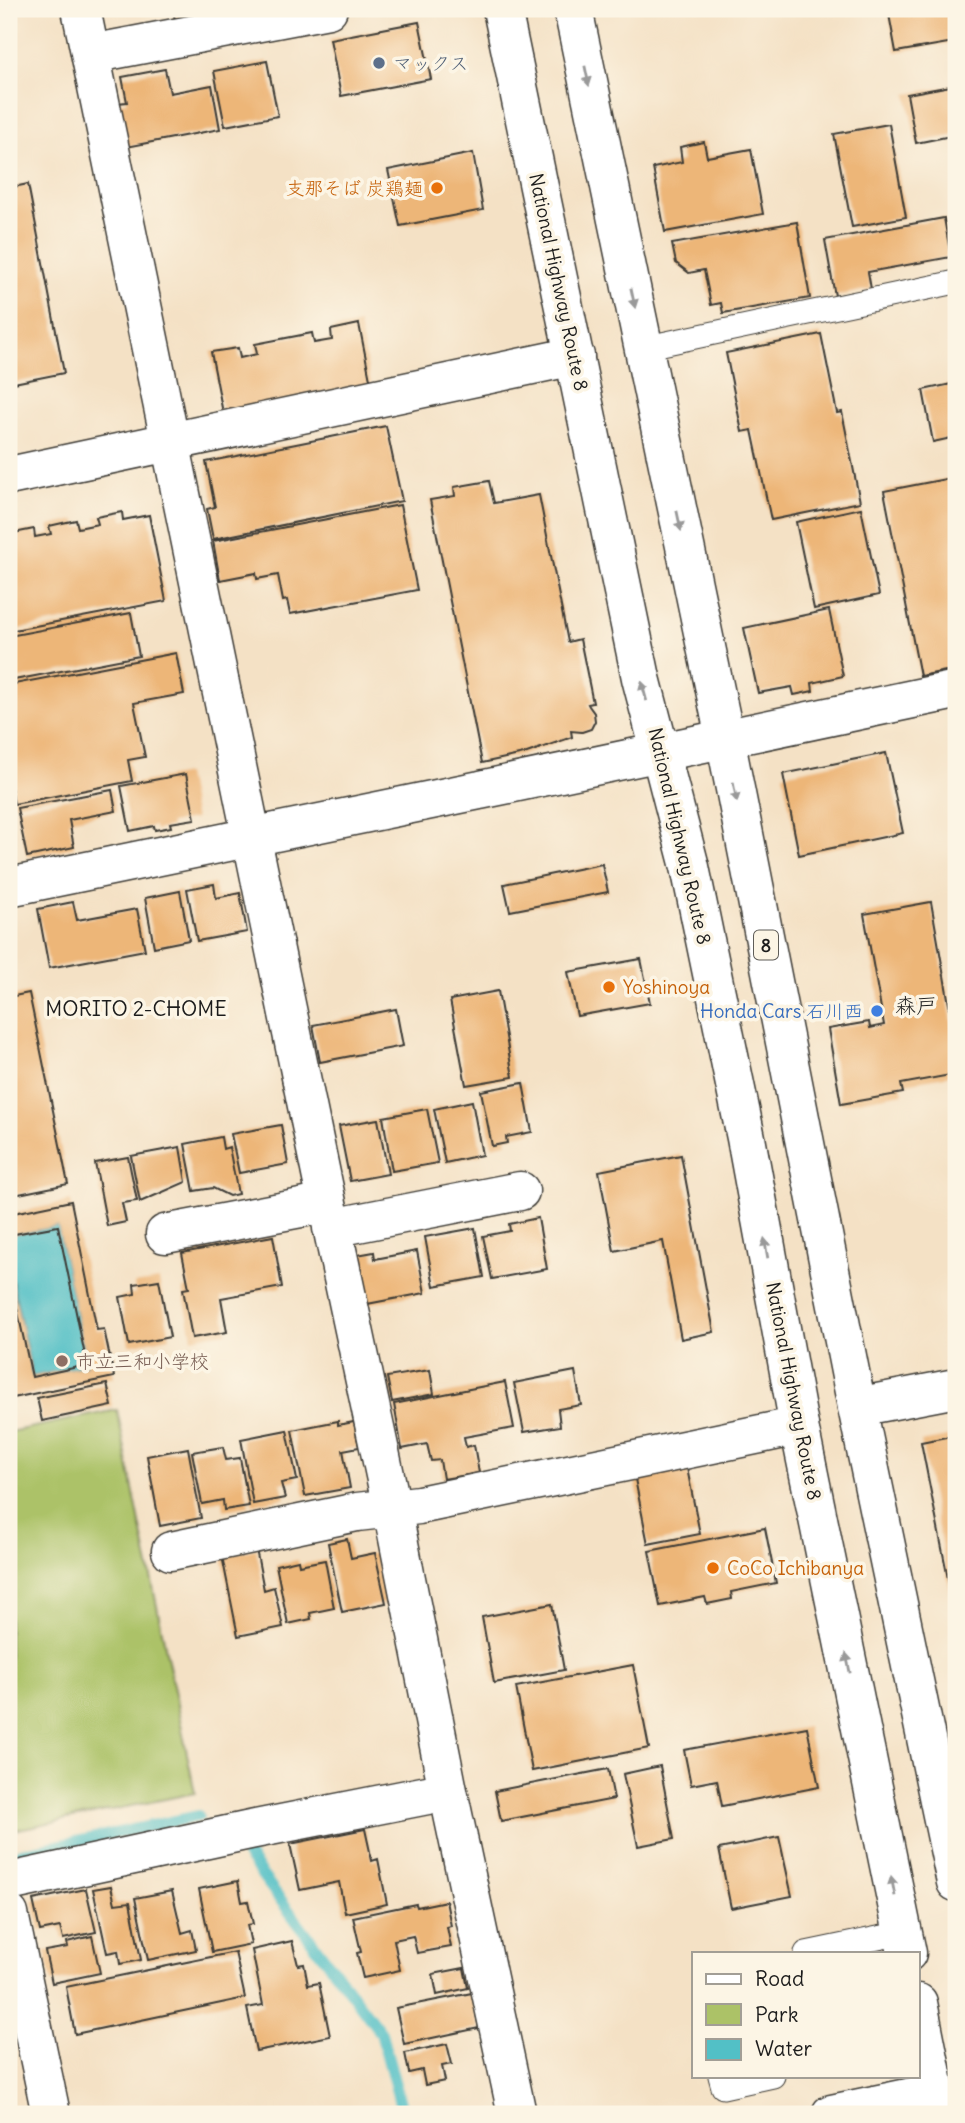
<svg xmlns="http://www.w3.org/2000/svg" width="965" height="2123" viewBox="0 0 965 2123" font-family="Delius,'Klee One',sans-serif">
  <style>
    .green { fill: #acc267; stroke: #646f42; stroke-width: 2 }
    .water { fill: #52c0c6; stroke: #376e71; stroke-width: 2 }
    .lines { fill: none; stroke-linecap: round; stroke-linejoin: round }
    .stream { stroke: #52c0c6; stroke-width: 12 }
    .building { fill: #edb678 }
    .service-casing { stroke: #3c3a35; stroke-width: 25 }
    .minor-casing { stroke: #3c3a35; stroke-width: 41 }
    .trunk-casing { stroke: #3c3a35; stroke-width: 41 }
    .service { stroke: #fff; stroke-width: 23 }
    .minor { stroke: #fff; stroke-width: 38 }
    .trunk { stroke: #fff; stroke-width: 38 }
    .oneway { fill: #999 }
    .service-dot { fill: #5c6f8a; stroke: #fcf5e5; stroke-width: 2.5 }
    .food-dot { fill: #e8710a; stroke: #fcf5e5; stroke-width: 2.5 }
    .shop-dot { fill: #3f7fe0; stroke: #fcf5e5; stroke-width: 2.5 }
    .education-dot { fill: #8d6e63; stroke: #fcf5e5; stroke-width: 2.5 }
    .labels { text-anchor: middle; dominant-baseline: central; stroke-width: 7; stroke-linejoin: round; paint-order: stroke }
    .shield { fill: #fcf5e5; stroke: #5f5d58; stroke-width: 2 }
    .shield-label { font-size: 18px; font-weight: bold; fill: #1c1c1c }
    .service-label { font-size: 19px; fill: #4e5e75; stroke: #fcf5e5; text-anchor: start }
    .food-label { font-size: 19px; fill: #c56008; stroke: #fcf5e5; text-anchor: start }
    .street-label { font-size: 19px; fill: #1c1c1c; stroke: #fcf5e5 }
    .shop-label { font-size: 19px; fill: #366cbe; stroke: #fcf5e5; text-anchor: end }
    .education-label { font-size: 19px; fill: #785e54; stroke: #fcf5e5; text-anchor: start }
    .neighbourhood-label { font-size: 21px; fill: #1c1c1c; stroke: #fcf5e5 }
  </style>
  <rect width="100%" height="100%" fill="#fcf5e5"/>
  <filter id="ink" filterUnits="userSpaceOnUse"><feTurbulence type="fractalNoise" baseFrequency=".0143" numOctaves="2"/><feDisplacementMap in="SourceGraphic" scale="14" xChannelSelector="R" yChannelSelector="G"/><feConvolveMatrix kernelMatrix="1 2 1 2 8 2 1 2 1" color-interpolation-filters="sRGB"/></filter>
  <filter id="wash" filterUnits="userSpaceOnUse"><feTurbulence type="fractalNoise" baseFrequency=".00686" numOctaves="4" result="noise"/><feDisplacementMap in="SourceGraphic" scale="28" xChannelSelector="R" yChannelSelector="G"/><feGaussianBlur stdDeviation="1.57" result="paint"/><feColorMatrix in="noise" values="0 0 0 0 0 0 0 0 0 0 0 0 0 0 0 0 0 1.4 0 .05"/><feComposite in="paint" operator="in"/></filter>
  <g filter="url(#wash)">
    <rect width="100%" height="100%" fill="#f4e1c5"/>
    <!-- green -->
    <path class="green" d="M117,1410L195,1793L9,1831V1432Z"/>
    <!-- water -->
    <path class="water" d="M58,1226L87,1365L32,1377L9,1265V1235Z"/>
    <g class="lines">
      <!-- stream -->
      <path class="stream" d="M234,1838L381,2033L403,2114
        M9,1856L198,1816"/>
    </g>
    <g id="blocks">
      <!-- building -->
      <path class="building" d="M173,9H252L176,26Z
        M888,9H936L937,15L949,14L954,42L896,52Z
        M419,22L431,79L341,96L330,39Z
        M267,61L278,116L225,126L214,71Z
        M165,69L170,93L212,85L220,129L126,147L117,103L127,102L122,77Z
        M956,85V135L916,143L907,94Z
        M889,124L906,217L852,227L834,134Z
        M704,142L707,157L751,149L763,214L665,232L653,168L682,162L680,147Z
        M473,153L483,210L400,226L388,170Z
        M28,184L64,373L9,384V188Z
        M944,218L951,257L868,272L871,289L835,296L825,240Z
        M797,222L810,298L723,313L721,303L711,305L704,270L689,273L676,263L672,244Z
        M359,324L371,384L223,413L211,352L238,348L240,358L257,354L255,344L312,333L314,343L332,340L331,330Z
        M821,334L837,413L842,412L860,502L771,520L752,430L742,432L726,353Z
        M956,383V437L933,442L923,390Z
        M386,426L402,501L213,539L207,509L215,507L206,462Z
        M956,477V669L920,676L884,491Z
        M489,481L494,503L539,495L568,642L580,639L593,703L588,704L589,706L594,713L595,721L591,729L582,732L571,731L572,737L524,754L482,763L430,500L455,496L454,487Z
        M400,505L417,590L290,614L287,600L283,601L278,575L257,579L256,573L220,580L213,541Z
        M861,508L879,595L814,609L796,522Z
        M122,512L123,520L149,515L166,601L9,631V534L34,529L35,537L51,534L49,526L76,520L78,528L98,524L96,517Z
        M829,610L843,676L812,683L813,691L794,695L792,687L758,693L744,628Z
        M131,613L139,656L9,681V636Z
        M176,653L184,694L134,703L145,757L128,760L132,781L14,804L9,777V685Z
        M886,753L903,833L799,855L783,774Z
        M186,774L195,819L170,823L171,827L155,830L154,826L130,831L121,786Z
        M112,790L116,811L69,820L74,847L27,857L17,808Z
        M602,864L608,892L510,911L504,884Z
        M214,884L216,898L240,893L247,932L197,941L187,889Z
        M180,891L189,940L154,947L145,898Z
        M73,902L77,920L137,909L145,950L49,968L38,909Z
        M931,902L956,1044V1074L901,1084L903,1093L841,1104L828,1029L869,1022L870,1028L884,1025L864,914Z
        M641,959L650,1003L577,1016L568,972Z
        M498,991L513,1077L466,1085L450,1000Z
        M29,993L68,1184L9,1196V997Z
        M396,1009L403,1046L320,1062L313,1025Z
        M523,1083L532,1132L506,1137L507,1143L492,1146L481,1091Z
        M472,1101L482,1155L445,1163L434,1109Z
        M427,1109L438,1163L392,1171L383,1117Z
        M378,1119L388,1174L350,1181L339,1126Z
        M281,1125L288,1164L239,1173L231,1134Z
        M221,1137L223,1149L229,1147L238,1194L229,1196L213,1188L194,1191L185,1144Z
        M180,1147L186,1182L140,1202L131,1156Z
        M681,1155L714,1332L681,1339L663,1241L614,1251L599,1171Z
        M128,1157L137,1201L122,1203L126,1222L107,1226L95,1163Z
        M71,1201L97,1330L104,1329L114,1377L13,1398L9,1376V1271L32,1377L87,1365L58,1226L9,1235V1214Z
        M538,1218L547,1269L492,1279L483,1236L510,1231L509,1224Z
        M475,1228L484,1277L434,1286L425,1237Z
        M273,1236L282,1287L221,1298L227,1332L192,1338L183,1289L189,1288L182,1253Z
        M417,1251L425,1293L367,1304L357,1255L374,1252L375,1259Z
        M159,1280L170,1337L129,1345L120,1297L135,1294L134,1284Z
        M430,1370L434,1394L392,1402L387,1377Z
        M575,1371L581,1405L558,1409L560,1426L524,1432L514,1383Z
        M505,1382L514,1428L464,1437L466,1447L474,1445L479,1473L443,1479L440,1460L431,1461L427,1444L402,1449L394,1404Z
        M107,1384L112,1406L42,1421L37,1398Z
        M338,1421V1425L354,1422L359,1447L343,1450L350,1488L305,1496L292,1430Z
        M287,1430L297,1480L281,1483L285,1498L253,1504L241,1439Z
        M956,1435V1593L951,1594L921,1442Z
        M223,1447L226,1460L240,1458L249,1506L224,1510L223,1500L202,1504L192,1452Z
        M188,1448L201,1518L160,1526L147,1456Z
        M687,1468L700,1534L648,1544L635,1479Z
        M765,1528L776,1583L731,1592L732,1599L707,1604L705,1597L660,1606L649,1551Z
        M347,1539L351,1558L375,1553L386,1603L342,1612L328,1543Z
        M256,1549L264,1590L274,1587L283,1627L238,1636L222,1556Z
        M298,1560L299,1565L325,1560L334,1608L310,1613L311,1619L288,1624L276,1565Z
        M552,1604L564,1670L494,1683L482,1617Z
        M633,1665L649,1748L532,1771L516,1687Z
        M807,1727L819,1787L722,1806L717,1780L691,1785L684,1750Z
        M660,1766L674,1839L638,1846L623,1774Z
        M608,1769L614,1799L501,1821L495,1791Z
        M365,1829L372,1861L378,1859L387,1904L345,1913L339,1882L300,1890L290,1844Z
        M779,1837L792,1896L731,1908L719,1849Z
        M238,1881L242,1902L248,1901L253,1924L247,1925L251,1944L212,1952L199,1889Z
        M111,1886L115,1904L130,1902L141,1960L120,1964L118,1951L107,1953L93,1889Z
        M86,1889L96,1932L63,1939L60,1927L40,1931L33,1900Z
        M172,1891L182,1933L192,1930L196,1950L148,1960L135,1898Z
        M446,1901L451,1926L447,1927L451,1947L417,1953L413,1936L394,1940L400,1970L363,1978L357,1953L361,1952L353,1917L416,1904L417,1907Z
        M92,1936L100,1973L52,1983L45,1951L68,1947L67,1942Z
        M292,1941L298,1965L304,1964L308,1985L319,1983L330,2036L256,2051L247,2008L263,2005L252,1950Z
        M235,1952L245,1998L75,2034L66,1987Z
        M464,1968L468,1988L437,1995L433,1974Z
        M472,1993L479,2028L404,2044L396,2008Z
        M447,2044L452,2064L442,2066L445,2081L425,2085L422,2070L409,2073L405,2053Z"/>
    </g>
  </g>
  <g filter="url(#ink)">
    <use href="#blocks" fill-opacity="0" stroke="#3c3a35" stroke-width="2"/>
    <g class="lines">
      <!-- service casing -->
      <g class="service-casing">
        <path id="service" d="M643,348L956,282
          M806,1953L902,1933
          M720,2076L723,2087L773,2076"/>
      </g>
      <!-- minor casing -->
      <g class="minor-casing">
        <path id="minor" d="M81,9L327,1203L392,1508L448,1791L517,2114
          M91,54L328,9
          M9,476L575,356
          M9,887C166,854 323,822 480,790C639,758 797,722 956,690
          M332,1228L520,1191
          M165,1234L327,1203
          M857,1407L956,1388
          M171,1551L357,1512L419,1505L799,1426
          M9,1882L250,1830L448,1791
          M9,1914L51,2114
          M831,2114L936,2092"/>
      </g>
      <!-- trunk casing -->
      <g class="trunk-casing">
        <path id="trunk" d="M502,9L641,678L690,867L746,1138L799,1426L907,1953
          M573,9L725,738L857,1407L956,1882
          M918,2003L940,2114"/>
      </g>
      <!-- service -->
      <use href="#service" class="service"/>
      <!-- minor -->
      <use href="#minor" class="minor"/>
      <!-- trunk -->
      <use href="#trunk" class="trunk"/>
    </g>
    <!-- one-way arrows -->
    <defs><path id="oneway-solid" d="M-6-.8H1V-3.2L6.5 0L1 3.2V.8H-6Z" transform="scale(1.75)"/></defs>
    <g class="oneway">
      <use href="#oneway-solid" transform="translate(587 76) rotate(78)"/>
      <use href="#oneway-solid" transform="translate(633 298) rotate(78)"/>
      <use href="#oneway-solid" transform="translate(679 521) rotate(78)"/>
      <use href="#oneway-solid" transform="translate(644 691) rotate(-105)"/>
      <use href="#oneway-solid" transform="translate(735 792) rotate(79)"/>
      <use href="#oneway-solid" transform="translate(766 1248) rotate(-100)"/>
      <use href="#oneway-solid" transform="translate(848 1663) rotate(-102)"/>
      <use href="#oneway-solid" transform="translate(893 1886) rotate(-101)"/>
    </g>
  </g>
  <!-- markers -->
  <circle class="service-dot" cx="379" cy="63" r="7"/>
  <g class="food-dot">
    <circle cx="437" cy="188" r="7"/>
    <circle cx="609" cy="987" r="7"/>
    <circle cx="713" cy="1568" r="7"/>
  </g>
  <circle class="shop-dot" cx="877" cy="1011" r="7"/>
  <circle class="education-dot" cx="62" cy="1361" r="7"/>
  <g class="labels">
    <!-- shield labels -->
    <rect class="shield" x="754" y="930.5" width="24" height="29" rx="5"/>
    <g class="shield-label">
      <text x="766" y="945">8</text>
    </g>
    <!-- service labels -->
    <g class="service-label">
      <text x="393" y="63">マックス</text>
    </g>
    <!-- food labels -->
    <g class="food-label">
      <text x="423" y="188" text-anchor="end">支那そば 炭鶏麺</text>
      <text x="623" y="987">Yoshinoya</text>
      <text x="727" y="1568">CoCo Ichibanya</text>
    </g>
    <!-- street labels -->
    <g class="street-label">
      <text transform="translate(559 282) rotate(78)">National Highway Route 8</text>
      <text transform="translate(680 836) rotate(77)">National Highway Route 8</text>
      <text transform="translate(794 1391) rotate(79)">National Highway Route 8</text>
    </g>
    <!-- shop labels -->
    <g class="shop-label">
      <text x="863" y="1011">Honda Cars 石川西</text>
    </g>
    <!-- education labels -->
    <g class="education-label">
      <text x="76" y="1361">市立三和小学校</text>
    </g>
    <!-- neighbourhood labels -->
    <g class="neighbourhood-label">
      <text x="916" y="1005">森戸</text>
      <text x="136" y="1008">MORITO 2-CHOME</text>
    </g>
  </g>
  <!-- margin -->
  <rect width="965" height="2123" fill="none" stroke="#fcf5e5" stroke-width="35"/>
  <!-- legend -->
  <rect x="692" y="1952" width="228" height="126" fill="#fcf5e5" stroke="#a29e95" stroke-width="2"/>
  <rect x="706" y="1974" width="35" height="10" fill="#ffffff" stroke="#a29e95" stroke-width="2"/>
  <text x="755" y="1986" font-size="21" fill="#1c1c1c">Road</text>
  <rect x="706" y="2004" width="35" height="21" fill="#acc267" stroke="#a29e95" stroke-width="2"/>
  <text x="755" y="2022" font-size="21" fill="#1c1c1c">Park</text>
  <rect x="706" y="2039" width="35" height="21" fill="#52c0c6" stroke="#a29e95" stroke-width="2"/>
  <text x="755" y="2056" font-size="21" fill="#1c1c1c">Water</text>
</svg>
